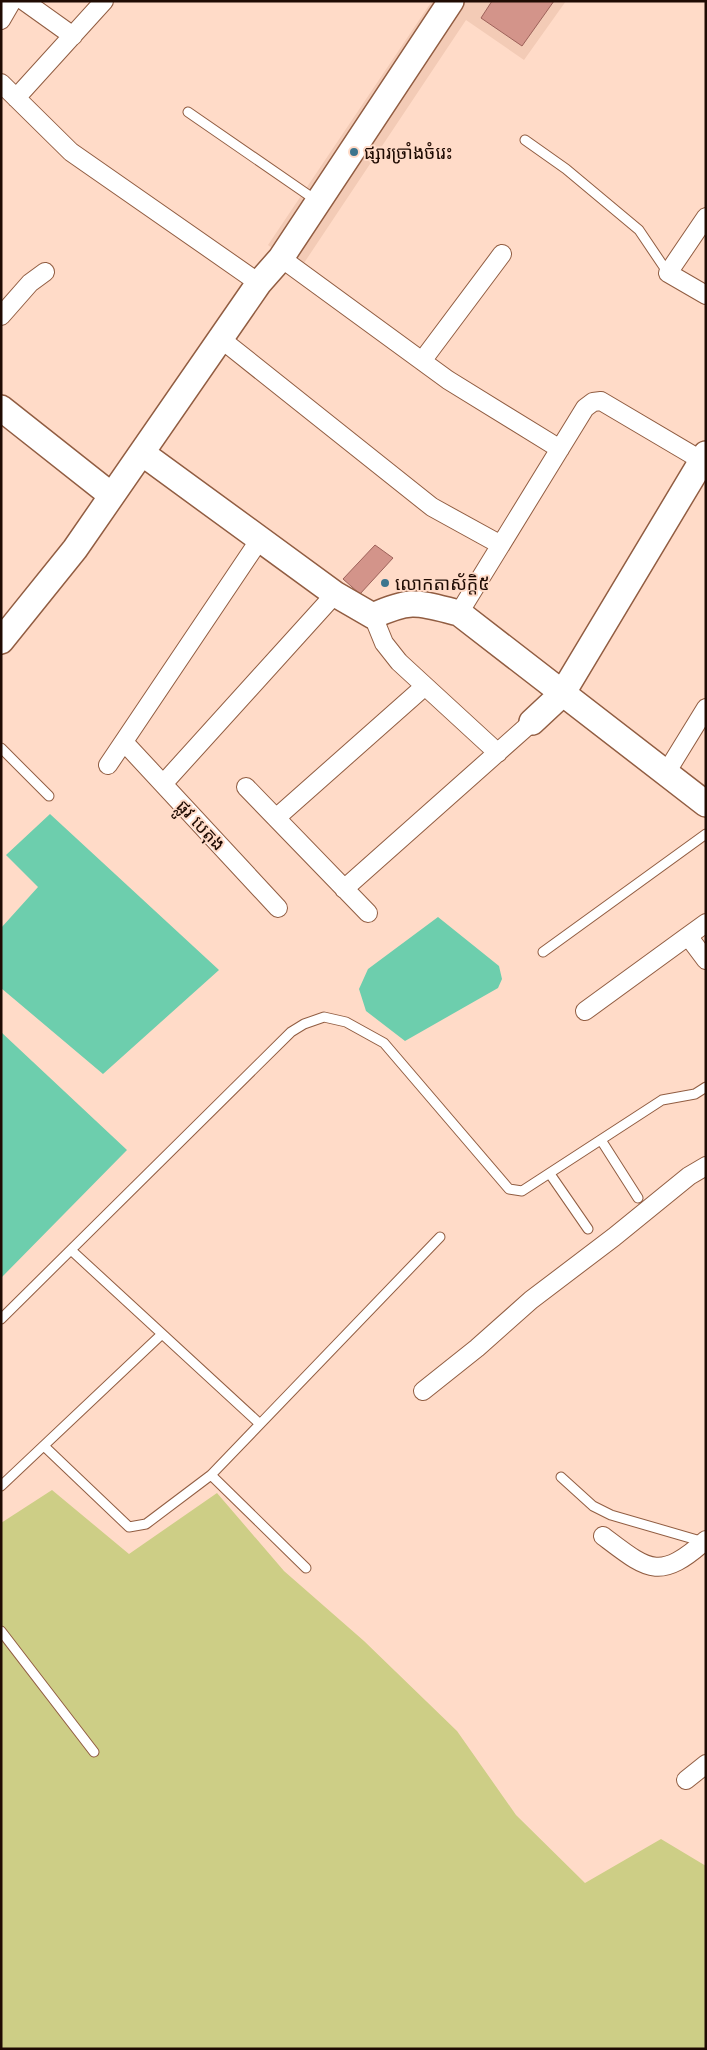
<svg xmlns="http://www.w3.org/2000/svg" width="707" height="2050" viewBox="0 0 707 2050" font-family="'PT Sans','Noto Sans Khmer',sans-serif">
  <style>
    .built { fill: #f3cbb6 }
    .green { fill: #cdce86 }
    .water { fill: #6dcead }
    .building { fill: #d3948a; stroke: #9d625a }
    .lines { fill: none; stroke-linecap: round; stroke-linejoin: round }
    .lane-casing { stroke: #915d42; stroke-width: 11 }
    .street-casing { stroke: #915d42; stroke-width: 20 }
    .secondary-casing { stroke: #915d42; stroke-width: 28 }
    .lane { stroke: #fff; stroke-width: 9 }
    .street { stroke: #fff; stroke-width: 18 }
    .secondary { stroke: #fff; stroke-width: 25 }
    .poi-dot { fill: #3c758e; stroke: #ffdbc8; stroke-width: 2 }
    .labels { text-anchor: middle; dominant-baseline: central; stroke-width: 4; stroke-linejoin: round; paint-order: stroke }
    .poi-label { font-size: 18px; fill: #1f0b03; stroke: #ffdbc8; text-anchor: start }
    .street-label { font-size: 18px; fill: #1f0b03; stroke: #ffdbc8 }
  </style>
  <rect width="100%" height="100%" fill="#ffdbc8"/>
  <!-- built -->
  <path class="built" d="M432,1H566L524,60L466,20L300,269L268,245Z"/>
  <!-- green -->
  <path class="green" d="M52,1490L129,1554L217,1493L284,1571L364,1641L457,1731L516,1815L585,1883L661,1839L706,1866V2049H1V1523Z"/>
  <!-- water -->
  <path class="water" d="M50,814L219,970L103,1074L1,988V928L38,887L6,855Z
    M438,917L499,966L502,979L498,988L405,1041L366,1011L359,989L368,969Z
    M1,1032L127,1150L1,1278Z"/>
  <!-- building -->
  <path class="building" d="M492,1H554L522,46L481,18Z
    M375,545L393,558L360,594L343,579Z"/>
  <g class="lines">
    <!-- lane casing -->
    <g class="lane-casing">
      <path id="lane" d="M188,112L317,201
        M525,140L566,169L639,230L668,273
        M1,748L49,796
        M543,952L706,834
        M601,1140L638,1198
        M550,1174L588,1229
        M71,1250L260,1424
        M1,1319L291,1032L304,1024L324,1017L346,1022L384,1043L509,1189L522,1191L662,1100L695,1094L706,1087
        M44,1446L129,1527L146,1524L211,1475L440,1237
        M211,1475L306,1568
        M561,1477L593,1506L611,1515L704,1542
        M1,1486L162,1334
        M1,1631L94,1752"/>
    </g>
    <!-- street casing -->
    <g class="street-casing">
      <path id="street" d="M24,1L73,36
        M1,20L12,1
        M1,83L71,152L259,283
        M16,98L104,1
        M706,217L668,273L706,295
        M281,258L448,380L560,449
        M1,316L30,283L45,272
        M221,339L432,507L501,545
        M422,361L502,254
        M459,613L585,408L593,402L601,401L706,463
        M373,616L384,643L399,662L498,753
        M124,742L278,908
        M108,765L260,539
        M666,773L706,708
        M163,784L335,594
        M246,787L368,913
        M276,818L425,686
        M344,889L532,722
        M706,923L688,936L706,960
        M585,1011L688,936
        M423,1391L477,1348L531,1300L614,1237L689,1176L706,1166
        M603,1536C648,1570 659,1582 706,1540
        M686,1780L706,1764"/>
    </g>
    <!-- secondary casing -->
    <g class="secondary-casing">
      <path id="secondary" d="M1,408L111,495
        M142,453L335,594L373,616C412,598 419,603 459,613L706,804
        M1,641L75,549L259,283L281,258L451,1
        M532,722L562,694L706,454"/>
    </g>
    <!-- lane -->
    <use href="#lane" class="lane"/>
    <!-- street -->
    <use href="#street" class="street"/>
    <!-- secondary -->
    <use href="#secondary" class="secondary"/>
  </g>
  <!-- markers -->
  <g class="poi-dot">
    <circle cx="354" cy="152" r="5"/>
    <circle cx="385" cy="583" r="5"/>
  </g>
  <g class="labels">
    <!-- poi labels -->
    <g class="poi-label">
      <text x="364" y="152">ផ្សារច្រាំងចំរេះ</text>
      <text x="395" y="583">លោកតាស័ក្តិ៥</text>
    </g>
    <!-- street labels -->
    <g class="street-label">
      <text transform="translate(201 825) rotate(47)">ផ្លូវ បេតុង</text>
    </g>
  </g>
  <!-- border -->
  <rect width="707" height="2050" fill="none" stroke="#1f0b03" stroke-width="5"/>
</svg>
